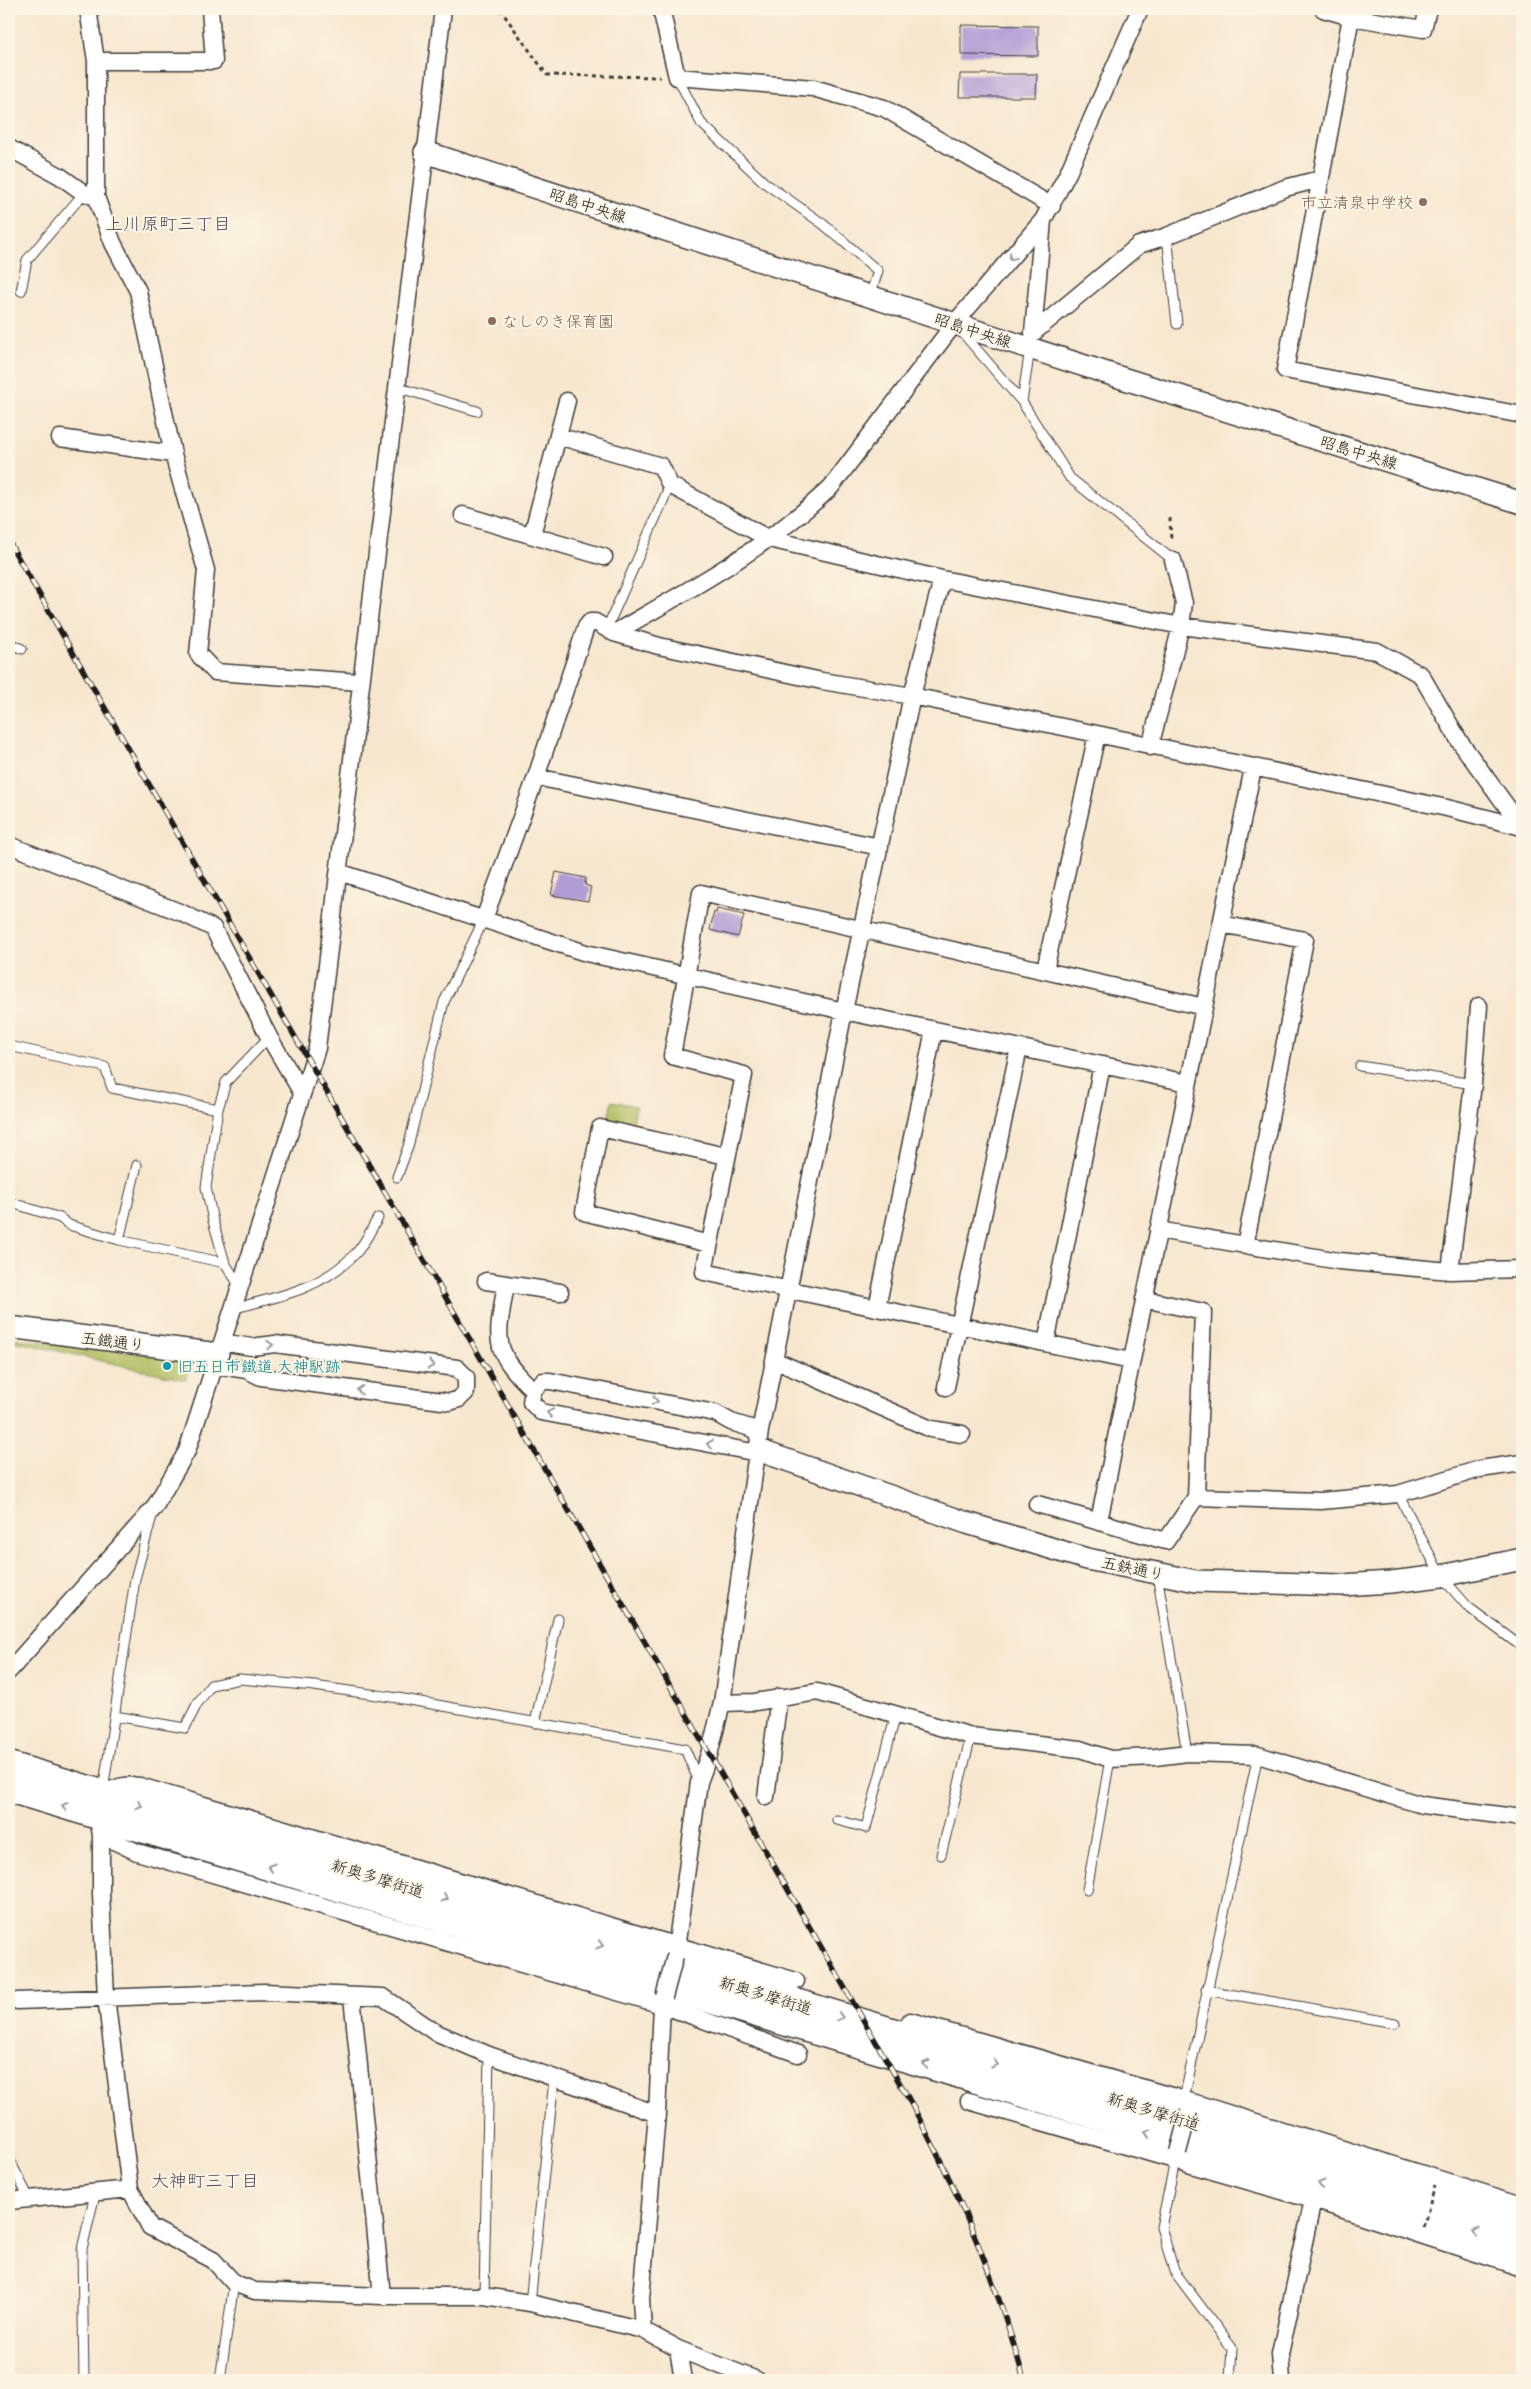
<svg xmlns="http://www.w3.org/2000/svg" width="1531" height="2389" viewBox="0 0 1531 2389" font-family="'Patrick Hand','Klee One',sans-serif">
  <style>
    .green { fill: #aebc5e; stroke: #656c3d }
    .building { fill: #b19bd5 }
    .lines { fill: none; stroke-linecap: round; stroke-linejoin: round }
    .service-casing { stroke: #3d3a37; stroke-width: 11 }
    .minor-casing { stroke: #3d3a37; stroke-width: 19 }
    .tertiary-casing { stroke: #3d3a37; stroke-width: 24 }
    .primary-casing { stroke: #3d3a37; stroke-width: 29 }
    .path { stroke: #3d3a37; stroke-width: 3; stroke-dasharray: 4 4; stroke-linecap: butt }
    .service { stroke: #fff; stroke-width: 9 }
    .minor { stroke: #fff; stroke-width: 16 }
    .tertiary { stroke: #fff; stroke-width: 21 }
    .primary { stroke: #fff; stroke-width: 26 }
    .rail-casing { stroke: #1c1c1c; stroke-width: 5.5 }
    .rail { stroke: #fcf5e5; stroke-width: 4; stroke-dasharray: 11; stroke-linecap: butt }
    .minor-bridge-casing { stroke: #3d3a37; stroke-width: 19; stroke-linecap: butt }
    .path-bridge { stroke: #3d3a37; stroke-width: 3; stroke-dasharray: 4 4; stroke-linecap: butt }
    .minor-bridge { stroke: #fff; stroke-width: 16 }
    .oneway { stroke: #999 }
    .education-dot { fill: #8d6e63; stroke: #fcf5e5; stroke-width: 2 }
    .culture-dot { fill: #0f9aa8; stroke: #fcf5e5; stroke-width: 2 }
    .labels { text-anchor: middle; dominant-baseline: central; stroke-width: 4; stroke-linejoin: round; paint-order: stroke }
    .education-label { font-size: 16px; fill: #785e54; stroke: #fcf5e5; text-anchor: end }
    .street-label { font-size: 16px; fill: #1c1c1c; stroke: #fcf5e5 }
    .culture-label { font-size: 16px; fill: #0d838f; stroke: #fcf5e5; text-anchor: start }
    .neighbourhood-label { font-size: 18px; fill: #50485d; stroke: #fcf5e5 }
  </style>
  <rect width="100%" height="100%" fill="#fcf5e5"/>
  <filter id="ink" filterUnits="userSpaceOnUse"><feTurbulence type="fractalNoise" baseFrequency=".02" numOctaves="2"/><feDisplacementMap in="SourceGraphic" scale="10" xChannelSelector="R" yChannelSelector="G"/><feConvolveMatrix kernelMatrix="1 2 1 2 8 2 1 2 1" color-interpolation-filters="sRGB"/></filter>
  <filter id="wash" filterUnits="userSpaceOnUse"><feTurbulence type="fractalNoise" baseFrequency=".0096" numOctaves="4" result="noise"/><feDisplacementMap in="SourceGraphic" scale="20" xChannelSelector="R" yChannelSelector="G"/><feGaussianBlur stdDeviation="1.12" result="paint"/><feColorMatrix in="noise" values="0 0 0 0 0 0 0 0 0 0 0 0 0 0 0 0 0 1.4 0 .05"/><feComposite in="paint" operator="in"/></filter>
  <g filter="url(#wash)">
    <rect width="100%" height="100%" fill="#f7e7cf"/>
    <!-- green -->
    <path class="green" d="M612,1101L636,1106L632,1130L607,1123Z
      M9,1338L190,1359L186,1380L9,1340Z"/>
    <g id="blocks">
      <!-- building -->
      <path class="building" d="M961,25L1038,26V56L961,55Z
        M960,74H1037L1036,97H959Z
        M556,872L586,878L585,885L591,887L588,901L551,895Z
        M717,909L744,915L738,937L710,930L714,912L716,913Z"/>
    </g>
  </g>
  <g filter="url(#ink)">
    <use href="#blocks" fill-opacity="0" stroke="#3d3a37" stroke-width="1"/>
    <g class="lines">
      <!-- service casing -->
      <g class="service-casing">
        <path id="service" d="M677,77L701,123L765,183L823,224L878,271L870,296
          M1167,236L1177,324
          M21,291L27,260L84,193
          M961,331L1022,402
          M1030,349L1022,402L1070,478L1173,560
          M396,387L477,411
          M607,628L670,485
          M9,643L22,649
          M9,1046L105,1067L112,1088L218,1109
          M1360,1066L1473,1084
          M397,1177L408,1147L444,1002L484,919
          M9,1202L60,1218L69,1225L119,1240L225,1263L241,1288
          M119,1240L137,1165
          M225,1263L213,1221L206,1187L218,1109L226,1082L269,1037
          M235,1308C281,1296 321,1289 355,1254C365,1244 371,1229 378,1218
          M1398,1494L1441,1576L1468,1607L1522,1647
          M1157,1574L1187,1753
          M115,1716L185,1728L197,1704L211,1685L240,1679L314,1686L398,1698L685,1749L699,1782
          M535,1723L558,1619
          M103,1791L135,1579L152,1516
          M837,1820L866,1828L896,1714
          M941,1855L971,1736
          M1087,1890L1110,1759
          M1206,1990L1395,2023
          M1184,2099L1258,1755
          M9,2159L30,2200
          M1175,2161L1161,2227L1174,2271L1232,2348L1230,2380
          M484,2296L489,2055
          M530,2303L554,2080
          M84,2380L82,2249L95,2194
          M220,2380L234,2283"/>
      </g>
      <!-- minor casing -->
      <g class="minor-casing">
        <path id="minor" d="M88,9L96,61V197L113,243L138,291L173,454L206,570L198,654L215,672L360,682
          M661,9L677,77L813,88L884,108L1052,206
          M1323,9L1351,17L1423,29L1428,9
          M1351,17L1285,370L1522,415
          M96,61H214L210,9
          M9,148L60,176L84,193L96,197
          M1033,333L1139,245L1167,236L1285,188L1320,179
          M1033,333L1043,220
          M558,436L661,466L670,485L769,539L942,579L1181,626L1377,651L1421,675L1460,742L1521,826
          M60,438L173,454
          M463,515L604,557
          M532,535L567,401
          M614,633C691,589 767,548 831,487L954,324L1043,220L1068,173L1140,9
          M1150,747L1181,626L1184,603L1173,560
          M536,777L880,847
          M9,845L182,913L213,928L269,1037L302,1093
          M339,872L586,953L844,1011L1188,1083
          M484,919L536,777L586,627L590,622H595L614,633L659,646L822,681L912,696L1097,734L1447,808L1522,827
          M1221,924L1305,940L1245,1246
          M1045,970L1097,734
          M1158,1230L1339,1261L1450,1271L1522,1269
          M709,1244L584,1212L600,1128L726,1156
          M1450,1271L1473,1084L1479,1006
          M486,1281L560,1292
          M506,1284C497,1339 490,1349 533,1390
          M1144,1299L1203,1312L1196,1497
          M877,1308L934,1030
          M1046,1343L1102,1065
          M774,1360L931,1429L962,1434
          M1131,1361L704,1272L744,1075L672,1056L701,893L1204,1007
          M214,1365L247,1370L261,1377L450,1402L459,1399L466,1392V1377L457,1368L275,1344L251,1347L222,1342
          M946,1387L1019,1048
          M758,1453L541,1412L531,1402L533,1390L543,1381H550L715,1413L731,1422L760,1431
          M1037,1504L1166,1541L1196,1497L1321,1501L1398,1494L1480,1469L1522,1463
          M1099,1521L1253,768
          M9,1671L154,1508L187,1451L317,1048L443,9
          M722,1703L755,1702L817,1692L971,1736L1080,1749L1110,1759L1155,1757L1187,1753L1258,1755L1422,1805L1522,1818
          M103,1794C116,1787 125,1784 140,1786L796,1981
          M766,1797L779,1697
          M97,1815L101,1835V1894L106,1997L130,2189L150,2227L213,2260L234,2283L255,2291L382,2296H484L530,2303L643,2330L678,2349L757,2380
          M101,1835L137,1852L662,2005L798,2054
          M675,1956L699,1782L709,1755L722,1703L760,1431L844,1011L912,696L942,579
          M352,1996L382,2296
          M17,2001L264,1992L383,1997L435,2032L489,2055L657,2114
          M910,2021L1192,2102L1522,2205
          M969,2101L1313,2200L1522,2268
          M9,2201L130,2189
          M643,2330L641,2299L657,2114L662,2005L664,1997
          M678,2349L683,2380
          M1282,2380L1280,2354L1313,2200"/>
      </g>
      <!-- tertiary casing -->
      <g class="tertiary-casing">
        <path id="tertiary" d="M425,152L1125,379L1522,503
          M9,1327L218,1354
          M758,1450L967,1523L1087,1559L1196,1581L1342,1585L1391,1582L1441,1576L1522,1559"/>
      </g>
      <!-- primary casing -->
      <g class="primary-casing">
        <path id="primary" d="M9,1765L1300,2154L1522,2225
          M9,1789L1236,2158L1456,2225L1522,2248"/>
      </g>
      <!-- path -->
      <path class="path" d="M500,9L547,75L660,77
        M1170,518L1171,542"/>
      <!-- service -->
      <use href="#service" class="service"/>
      <!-- minor -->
      <use href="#minor" class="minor"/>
      <!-- tertiary -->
      <use href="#tertiary" class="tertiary"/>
      <!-- primary -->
      <use href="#primary" class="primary"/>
      <!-- rail casing -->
      <g class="rail-casing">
        <path id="rail" d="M9,542L906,2094C956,2185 997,2280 1024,2380"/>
      </g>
      <!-- rail -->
      <use href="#rail" class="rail"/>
      <!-- minor-bridge casing -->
      <g class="minor-bridge-casing">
        <path id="minor-bridge" d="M664,1997L675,1956
          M1178,2152L1189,2111"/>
      </g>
      <!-- path-bridge -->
      <path class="path-bridge" d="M1423,2227L1435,2186"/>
      <!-- minor-bridge -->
      <use href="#minor-bridge" class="minor-bridge"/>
    </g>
    <!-- one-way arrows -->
    <defs><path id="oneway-chevron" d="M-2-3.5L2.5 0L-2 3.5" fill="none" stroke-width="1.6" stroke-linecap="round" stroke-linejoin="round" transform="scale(1.25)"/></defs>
    <g class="oneway">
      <use href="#oneway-chevron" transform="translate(1012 257) rotate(130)"/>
      <use href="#oneway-chevron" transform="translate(270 1345) rotate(-4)"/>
      <use href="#oneway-chevron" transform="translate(431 1365) rotate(8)"/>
      <use href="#oneway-chevron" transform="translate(360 1390) rotate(-173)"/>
      <use href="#oneway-chevron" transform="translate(655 1401) rotate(11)"/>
      <use href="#oneway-chevron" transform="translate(550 1413) rotate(-169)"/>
      <use href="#oneway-chevron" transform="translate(710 1444) rotate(-173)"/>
      <use href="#oneway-chevron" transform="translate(139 1805) rotate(17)"/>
      <use href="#oneway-chevron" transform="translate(65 1806) rotate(-164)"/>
      <use href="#oneway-chevron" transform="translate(271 1867) rotate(-163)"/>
      <use href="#oneway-chevron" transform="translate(445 1898) rotate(17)"/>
      <use href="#oneway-chevron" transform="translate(600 1945) rotate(17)"/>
      <use href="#oneway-chevron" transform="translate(840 2017) rotate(17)"/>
      <use href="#oneway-chevron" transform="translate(926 2064) rotate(-163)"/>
      <use href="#oneway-chevron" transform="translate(995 2064) rotate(17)"/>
      <use href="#oneway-chevron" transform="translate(1148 2133) rotate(-163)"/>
      <use href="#oneway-chevron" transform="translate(1321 2184) rotate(-163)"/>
      <use href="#oneway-chevron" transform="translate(1476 2232) rotate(-161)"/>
    </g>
  </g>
  <!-- markers -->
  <g class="education-dot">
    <circle cx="1423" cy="202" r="5"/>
    <circle cx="492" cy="321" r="5"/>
  </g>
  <circle class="culture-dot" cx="167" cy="1366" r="5"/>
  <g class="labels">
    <!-- education labels -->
    <g class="education-label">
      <text x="1413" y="202">市立清泉中学校</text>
      <text x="502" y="321" text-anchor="start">なしのき保育園</text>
    </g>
    <!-- street labels -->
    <g class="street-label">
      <text transform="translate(588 205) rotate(18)">昭島中央線</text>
      <text transform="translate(973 330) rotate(18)">昭島中央線</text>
      <text transform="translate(1359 452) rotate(17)">昭島中央線</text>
      <text transform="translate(113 1341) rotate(7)">五鐵通り</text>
      <text transform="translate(1133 1568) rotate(12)">五鉄通り</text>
      <text transform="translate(378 1878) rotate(17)">新奥多摩街道</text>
      <text transform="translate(766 1995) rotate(17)">新奥多摩街道</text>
      <text transform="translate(1154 2111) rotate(17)">新奥多摩街道</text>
    </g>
    <!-- culture labels -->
    <g class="culture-label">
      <text x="177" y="1366">旧五日市鐵道 大神駅跡</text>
    </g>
    <!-- neighbourhood labels -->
    <g class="neighbourhood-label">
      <text x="168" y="223">上川原町三丁目</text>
      <text x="205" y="2180">大神町三丁目</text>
    </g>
  </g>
  <!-- margin -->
  <rect width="1531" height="2389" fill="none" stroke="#fcf5e5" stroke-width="30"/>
</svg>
